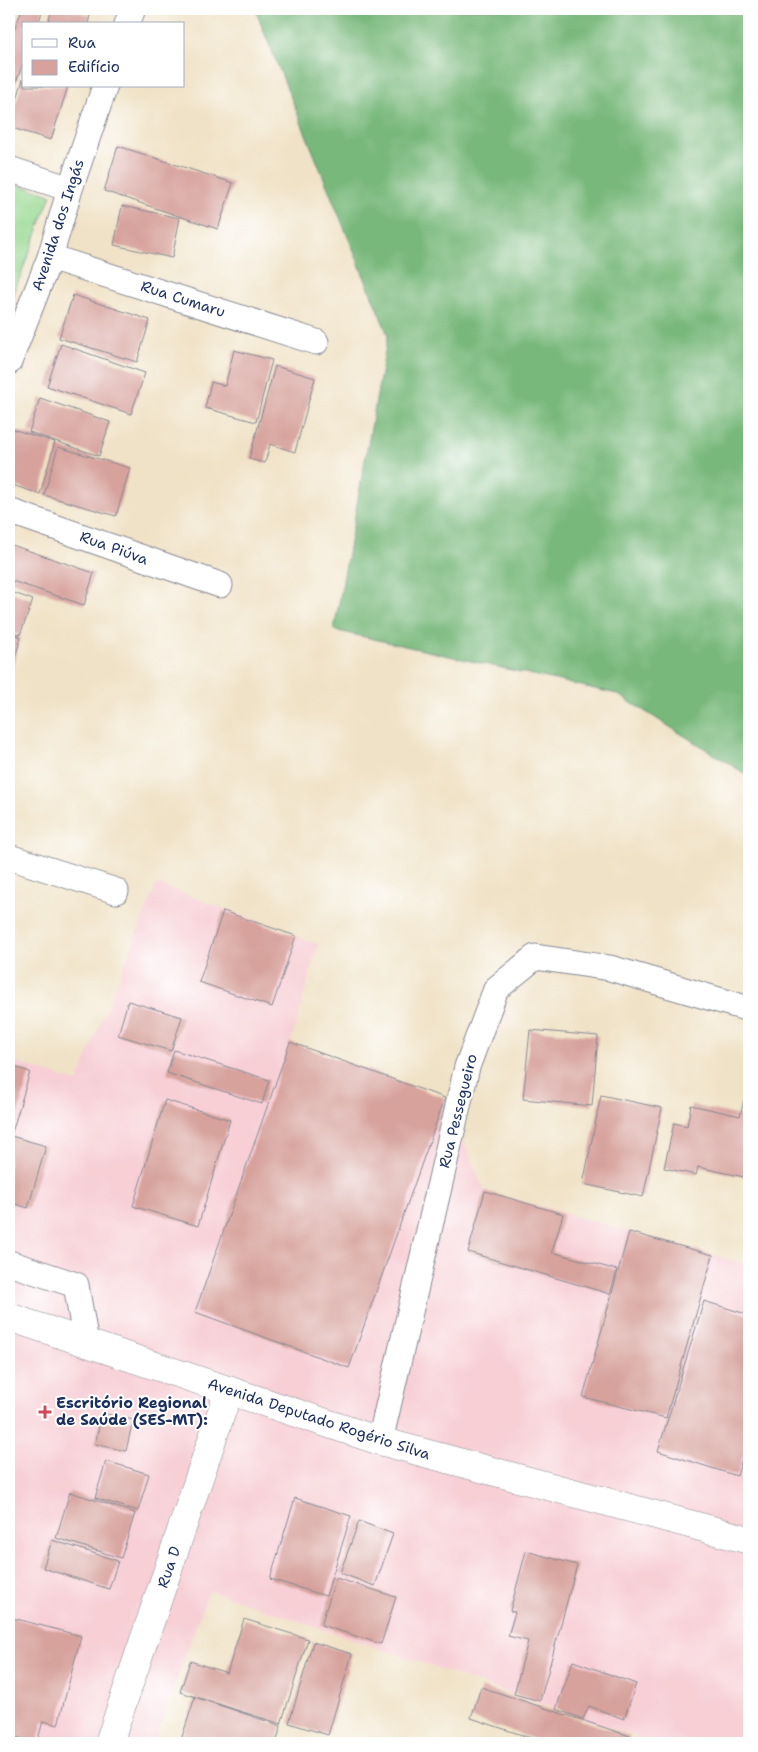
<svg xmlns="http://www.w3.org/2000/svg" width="758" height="1752" viewBox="0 0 758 1752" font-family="'Shantell Sans',sans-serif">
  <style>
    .built { fill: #f7cfd5 }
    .green { fill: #96d890; stroke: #588477 }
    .forest { fill: #78b87a; stroke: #4a746c }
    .building { fill: #d7a29c }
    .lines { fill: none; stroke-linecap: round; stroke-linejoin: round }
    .minor-casing { stroke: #868892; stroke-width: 27 }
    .tertiary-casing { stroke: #868892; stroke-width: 29 }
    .minor { stroke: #fff; stroke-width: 25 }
    .tertiary { stroke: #fff; stroke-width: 28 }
    .poi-dot { fill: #d1495b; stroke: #fff; stroke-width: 2 }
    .labels { text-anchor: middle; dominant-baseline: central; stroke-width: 4; stroke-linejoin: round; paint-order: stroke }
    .street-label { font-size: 15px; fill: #1b2f5e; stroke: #fff }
    .poi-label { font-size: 15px; font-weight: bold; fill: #1b2f5e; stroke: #fff; text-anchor: start }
  </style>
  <rect width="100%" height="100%" fill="#fff"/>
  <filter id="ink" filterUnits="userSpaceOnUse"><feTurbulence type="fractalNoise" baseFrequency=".02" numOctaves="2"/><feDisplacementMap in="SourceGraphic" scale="10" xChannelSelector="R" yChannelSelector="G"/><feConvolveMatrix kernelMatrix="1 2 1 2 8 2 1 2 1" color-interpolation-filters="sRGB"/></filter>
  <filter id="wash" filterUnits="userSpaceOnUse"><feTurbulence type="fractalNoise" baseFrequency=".0096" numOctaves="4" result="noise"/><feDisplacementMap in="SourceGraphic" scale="20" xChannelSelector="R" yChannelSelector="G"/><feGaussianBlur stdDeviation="1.12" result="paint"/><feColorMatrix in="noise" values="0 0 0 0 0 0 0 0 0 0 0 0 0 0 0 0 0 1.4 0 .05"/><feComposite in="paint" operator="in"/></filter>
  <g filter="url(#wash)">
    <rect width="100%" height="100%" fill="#f0e2c6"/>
    <!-- built -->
    <path class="built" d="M157,884L318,944L291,1042L445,1098L485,1191L749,1265V1743H654L209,1590L154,1743H9V1060L77,1082Z"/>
    <!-- green -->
    <path class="green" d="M9,182L51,195L9,306Z"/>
    <!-- forest -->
    <path class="forest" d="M256,9H749V776L617,694L334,630L388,335L258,17Z"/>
    <g id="blocks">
      <!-- building -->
      <path class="building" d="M22,9H43L38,24H24V61L9,101V41H10Z
        M52,9H68L90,15L88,24H48Z
        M23,79L24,86H68L51,140L9,127Z
        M118,146L233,183L218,229L104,191Z
        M122,206L180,218L172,258L114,245Z
        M73,295L150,320L137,362L59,338Z
        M61,344L145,373L131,414L47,386Z
        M234,350L272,360L256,422L205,408L211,382L225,386Z
        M275,366L315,378L295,452L270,444L265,463L249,459Z
        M40,398L110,422L99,456L29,432Z
        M12,429L55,442L40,494L9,484V438Z
        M58,447L130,468L116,516L44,495Z
        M9,544L94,573L84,605L9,580Z
        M9,591L33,600L20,635L9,631Z
        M9,633L21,637L10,676L9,675Z
        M9,784L14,785L10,806H9Z
        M223,911L296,936L272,1007L199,982Z
        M128,1001L182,1017L171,1051L118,1035Z
        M530,1030L598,1036L592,1106L523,1099Z
        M290,1042L445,1098L349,1368L195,1312Z
        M174,1050L269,1080L262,1104L167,1073Z
        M9,1065L30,1072L11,1136L46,1146L28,1208L9,1202Z
        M601,1095L662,1108L643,1197L583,1184Z
        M165,1100L230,1120L198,1226L133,1206Z
        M744,1100L749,1102V1154L744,1177L698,1167L696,1175L664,1168L674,1123L687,1126L691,1105L740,1116Z
        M485,1191L563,1214L552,1252L617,1270L610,1294L468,1252Z
        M629,1232L713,1255L666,1418L583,1397Z
        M704,1301L749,1315V1436L737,1476L658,1451Z
        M102,1413L133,1420L126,1451L95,1444Z
        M106,1461L149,1474L138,1511L95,1498Z
        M70,1492L135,1513L121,1558L56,1538Z
        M295,1498L351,1516L326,1596L270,1579Z
        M359,1521L393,1534L375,1586L340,1573Z
        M52,1540L118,1561L109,1589L43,1568Z
        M526,1551L577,1565L540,1701L514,1694L528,1641L508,1636L515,1612L510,1611Z
        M336,1578L396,1597L381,1644L321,1625Z
        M9,1617L81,1636L58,1725L43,1721L37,1743L9,1735Z
        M244,1619L308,1639L281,1724L180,1692L190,1661L227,1673Z
        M313,1642L352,1654L328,1735L289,1723Z
        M573,1661L636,1684L624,1719L589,1706L583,1719L556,1709Z
        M481,1687L630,1736L628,1743H546L471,1718Z
        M195,1697L281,1726L276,1743H180Z"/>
    </g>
  </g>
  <g filter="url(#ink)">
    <use href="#blocks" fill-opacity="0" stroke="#868892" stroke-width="1"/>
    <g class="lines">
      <!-- minor casing -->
      <g class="minor-casing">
        <path id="minor" d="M127,24L133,9
          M9,169L70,189
          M50,257L316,342
          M9,362L50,257L70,189L105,86
          M9,511L220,585
          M9,857L116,891
          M9,1263L76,1285L86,1343
          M380,1441L467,1067L496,989L535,957L610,968L749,1009"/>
      </g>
      <!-- tertiary casing -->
      <g class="tertiary-casing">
        <path id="tertiary" d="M9,1317L380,1441L749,1540
          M109,1743L229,1390"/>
      </g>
      <!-- minor -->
      <use href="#minor" class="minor"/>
      <!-- tertiary -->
      <use href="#tertiary" class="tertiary"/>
    </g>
  </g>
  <!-- markers -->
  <path class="poi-dot" d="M42.5 1404.5h5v5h5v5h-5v5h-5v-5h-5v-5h5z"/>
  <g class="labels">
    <!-- street labels -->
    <g class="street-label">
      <text transform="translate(58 225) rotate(-72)">Avenida dos Ingás</text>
      <text transform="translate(183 299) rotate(18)">Rua Cumaru</text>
      <text transform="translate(114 548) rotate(20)">Rua Piúva</text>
      <text transform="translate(458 1111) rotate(-76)">Rua Pessegueiro</text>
      <text transform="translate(319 1419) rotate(18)">Avenida Deputado Rogério Silva</text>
      <text transform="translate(169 1567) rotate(-71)">Rua D</text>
    </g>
    <!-- poi labels -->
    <g class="poi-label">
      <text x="56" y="1403">Escritório Regional<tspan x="56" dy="17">de Saúde (SES-MT):</tspan></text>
    </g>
  </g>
  <!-- margin -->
  <rect width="758" height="1752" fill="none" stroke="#fff" stroke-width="30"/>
  <!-- legend -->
  <rect x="22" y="22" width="162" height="65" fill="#ffffff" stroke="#a4acbf"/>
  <rect x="32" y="39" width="25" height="8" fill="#ffffff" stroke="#a4acbf"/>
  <text x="68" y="48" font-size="15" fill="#1b2f5e">Rua</text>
  <rect x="32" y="60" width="25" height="15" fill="#d7a29c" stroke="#a4acbf"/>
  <text x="68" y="72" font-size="15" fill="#1b2f5e">Edifício</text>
</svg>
